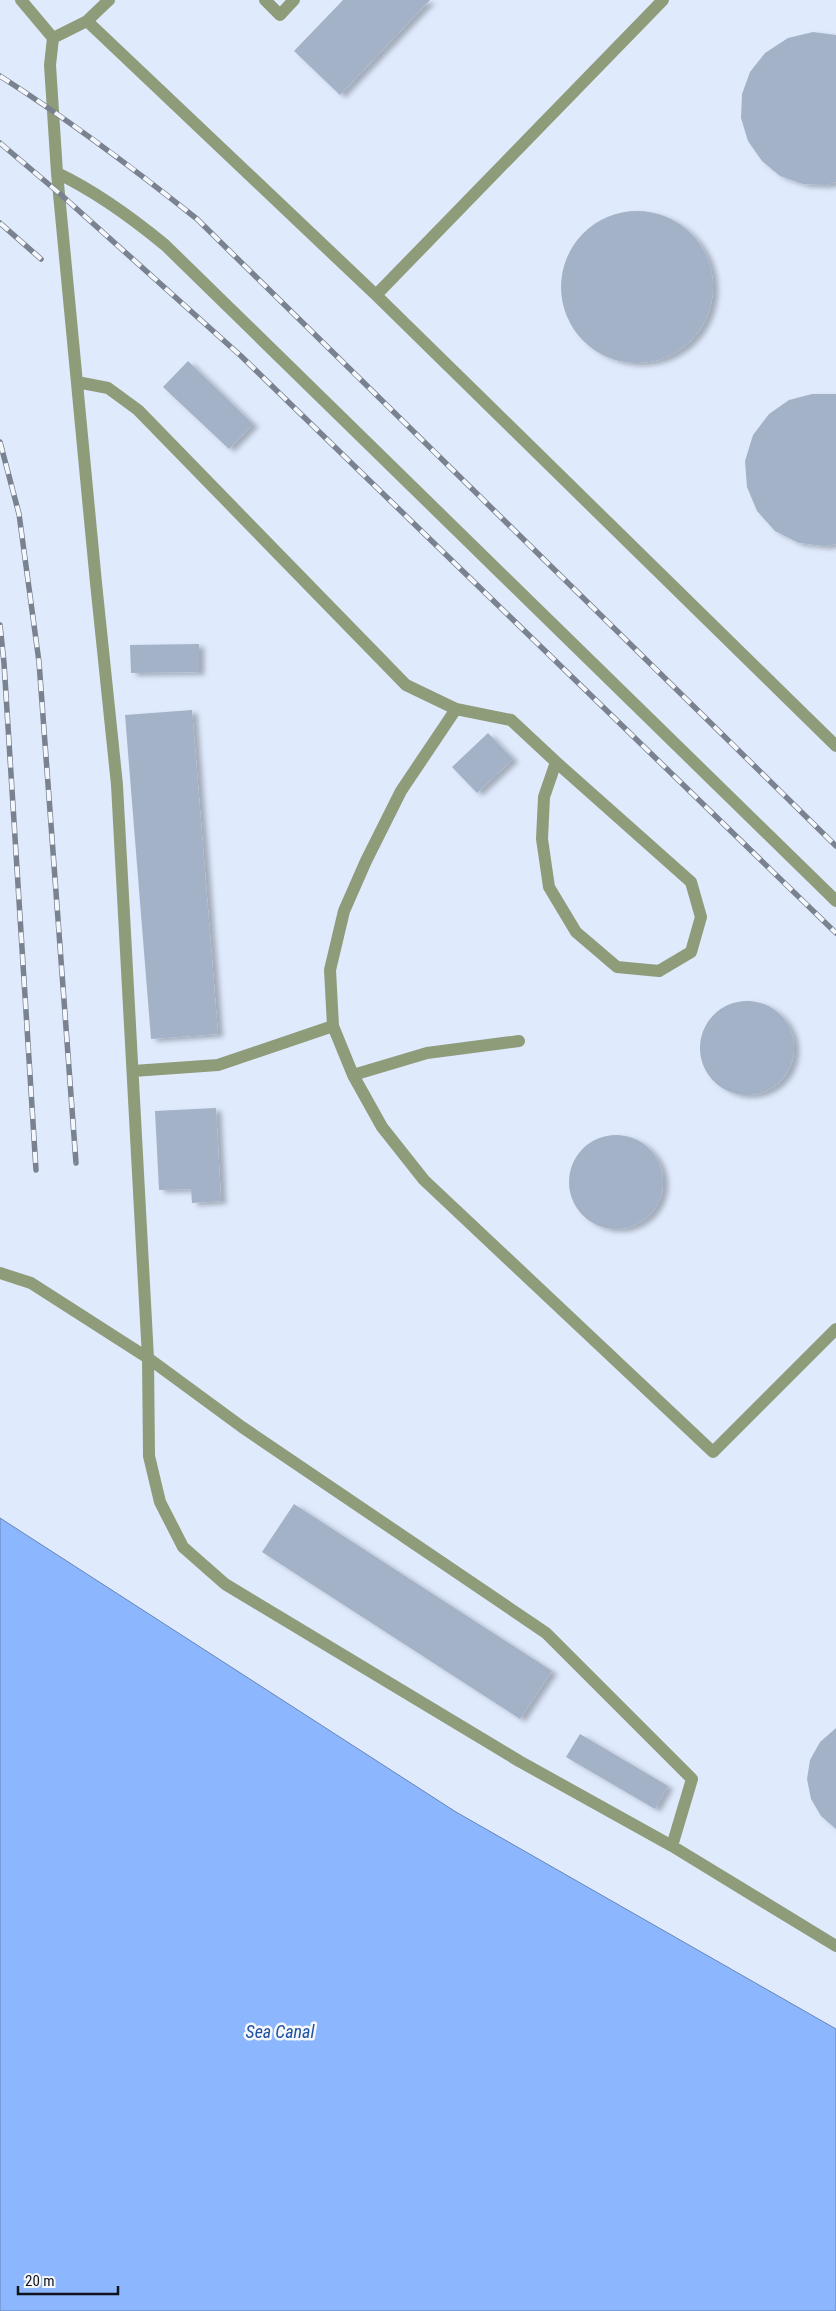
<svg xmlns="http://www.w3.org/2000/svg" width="836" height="2311" viewBox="0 0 836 2311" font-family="'Roboto Condensed',sans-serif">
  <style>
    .water { fill: #8cb6fd; stroke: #6685b9 }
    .building { fill: #a4b2c8; filter: url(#shadow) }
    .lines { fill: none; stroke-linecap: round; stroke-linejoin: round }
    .minor { stroke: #8e9c7a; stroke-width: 12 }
    .rail-casing { stroke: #7a828f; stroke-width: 5.5 }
    .rail { stroke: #f4f7fc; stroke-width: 4; stroke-dasharray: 11; stroke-linecap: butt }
    .labels { text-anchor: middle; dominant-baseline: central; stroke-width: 5; stroke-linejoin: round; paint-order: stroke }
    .water-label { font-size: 18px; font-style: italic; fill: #2150a2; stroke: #f4f7fc }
  </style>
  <defs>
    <filter id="shadow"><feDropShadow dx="5.5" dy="3" stdDeviation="2.5" flood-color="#0004"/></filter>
  </defs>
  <rect width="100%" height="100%" fill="#dfeafd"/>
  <!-- water -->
  <path class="water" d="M0,1518L456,1812L836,2029V2311H0Z"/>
  <!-- building -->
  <path class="building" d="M343,0H430L340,95L294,51Z
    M813,32L836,35V182L827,185L803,184L780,176L762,161L748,141L741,118L742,94L750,72L765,53L788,38Z
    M561 287a76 76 0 1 1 152 0a76 76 0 1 1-152 0Z
    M188,361L253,424L229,449L163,387Z
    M812,394H836V544L825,546L799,543L775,531L757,511L747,487L745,461L753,435L769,414L789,400Z
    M199,644V672L131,673L130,645Z
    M192,710L218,1034L151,1039L125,715Z
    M488,733L513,759L477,793L452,767Z
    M700 1048a47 47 0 1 1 94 0a47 47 0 1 1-94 0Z
    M216,1108L221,1201L192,1203L191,1189L159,1190L155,1111Z
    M569 1182a47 47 0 1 1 94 0a47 47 0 1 1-94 0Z
    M294,1504L552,1671L520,1719L262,1552Z
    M836,1728V1829L821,1816L811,1799L807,1779L810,1760L820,1742Z
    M580,1734L668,1786L655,1809L566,1757Z"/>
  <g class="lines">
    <!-- minor -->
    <path class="minor" d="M21,0L53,38L50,65L57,173L96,583L117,785L148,1358L149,1456L160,1502L183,1547L225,1584L519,1761L672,1846L836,1946
      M265,0L280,15L294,0
      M87,21L376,295L836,746
      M53,38L87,21L109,0
      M57,173C97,192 131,217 165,245L836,901
      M376,295L663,0
      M77,382L108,388L138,410L406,685L456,709L511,720L556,762L544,797L542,839L549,887L576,932L617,967L659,971L691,952L701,917L691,882L556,762
      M456,709L401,791L366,861L344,911L330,970L333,1026L353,1075L382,1127L424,1180L713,1452L836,1329
      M133,1071L218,1065L333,1026
      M353,1075L427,1053L519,1041
      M0,1273L31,1283L148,1358L242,1427L546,1633L692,1779L672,1846"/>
    <!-- rail casing -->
    <g class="rail-casing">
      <path id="rail" d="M0,76C69,120 133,168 197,219L836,846
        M0,143L59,193L241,356L836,933
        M0,223L41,259
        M0,442L19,514L39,662L76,1163
        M0,625L4,663L36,1170"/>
    </g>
    <!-- rail -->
    <use href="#rail" class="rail"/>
  </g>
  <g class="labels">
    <!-- water labels -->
    <g class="water-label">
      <text x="280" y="2031">Sea Canal</text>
    </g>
  </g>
  <!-- scale -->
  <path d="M18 2286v8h100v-8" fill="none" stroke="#0f131b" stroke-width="2.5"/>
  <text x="25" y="2286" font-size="15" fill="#0f131b" stroke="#f4f7fc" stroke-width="4" paint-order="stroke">20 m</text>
</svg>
